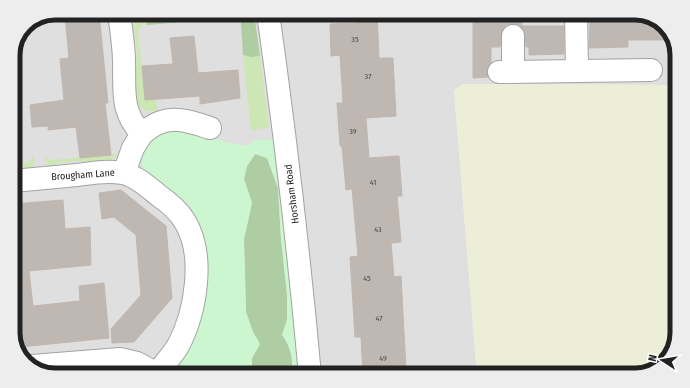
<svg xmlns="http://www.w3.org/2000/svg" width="690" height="388" viewBox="0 0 690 388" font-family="'Fira Sans Condensed',sans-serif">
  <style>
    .residential { fill: #e0dfdf }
    .farmland { fill: #eceed7 }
    .grass { fill: #cce7b4 }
    .forest { fill: #aecda2 }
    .park { fill: #cbf6cf }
    .parking { fill: #e2e2e2 }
    .building { fill: #bfb8b2; stroke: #c2b6ad }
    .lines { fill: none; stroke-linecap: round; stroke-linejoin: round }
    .minor-casing { stroke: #a3a3a3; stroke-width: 24 }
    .minor { stroke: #fff; stroke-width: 22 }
    .labels { text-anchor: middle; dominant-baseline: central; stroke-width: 3; stroke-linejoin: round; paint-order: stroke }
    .number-label { font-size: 8px; fill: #494846 }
    .street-label { font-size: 10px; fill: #222; stroke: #fff }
    .rim { fill: none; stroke: #222; stroke-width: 5 }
  </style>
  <rect width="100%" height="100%" fill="#f1efe9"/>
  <!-- residential -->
  <path class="residential" d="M55,13H635L656,18L670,32L677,52V85L463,84L454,90L477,375H55L34,370L13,336V52L25,25Z"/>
  <!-- farmland -->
  <path class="farmland" d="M463,84L677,85V333L672,354L656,369L635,375H477L454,90Z"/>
  <!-- grass -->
  <path class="grass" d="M148,22L147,25H142L138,31L145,100L156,99L158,112L146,111L141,108L137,101L132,64L137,56L134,28L130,24Z
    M243,55L252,57L260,56L269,127L251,131Z
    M115,154L117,155L108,163L87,166L81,161L56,163L52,169L45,160V157L52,160Z
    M34,155C34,162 35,168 28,171L23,165L13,166V164L29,162Z"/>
  <!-- forest -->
  <path class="forest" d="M147,13H254L260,56L252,57L243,55L241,23L237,17L147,25Z
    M255,154L267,158L278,188L281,239L287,294V320L282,335C290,345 296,363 289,375H252V358L260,344L253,332L246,312L244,239L252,203L244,179L247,166Z"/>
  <!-- park -->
  <path class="park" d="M168,129L205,133L224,142L247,146L252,141L275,139L299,375H289C296,363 290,345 282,335L287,320V294L281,239L278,188L267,158L255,154L247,166L244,179L252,203L244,239L246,312L253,332L260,344L252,358V375H167L205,270L144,171C135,151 152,138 168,129Z"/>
  <!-- parking -->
  <path class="parking" d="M129,13H147L148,22L130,24Z
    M109,369L105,375H58Z"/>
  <!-- building -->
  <path class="building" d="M99,13L108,103H105L111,155L80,158L76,127L48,130V126L32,127L30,105L64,100L60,59L69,58L65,17Z
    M357,13H377L379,58H393L396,116L366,118L369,158L399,156L402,196H397L401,242L391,243L394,277L401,276L406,370H396V374L363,375L361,337H355L350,257L358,256L352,189L346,190L342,146H340L337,103H343L340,55L331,56L330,24L357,23Z
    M503,13H521L522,26H564V54L529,55V47H526L524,30L519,25L513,24L506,25L502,30L500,47H491V63L487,72L488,77L473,78V20H503Z
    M630,13L656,18L670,32L673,40H628V47L589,48L590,19H630Z
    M194,36L198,73L238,70L240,98L200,104V96L145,100L142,66L173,64L170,38Z
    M121,190L166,226L172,298L134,342L112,343L111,329L141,295L136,235L114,217L102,219L99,193Z
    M63,200L65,229L90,227L91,265L29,271L33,306L80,301L79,286L104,283L109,338L20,347L13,336V204Z"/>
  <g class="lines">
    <!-- minor casing -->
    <g class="minor-casing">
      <path id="minor" d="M119,13C121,29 124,46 124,62C125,90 120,111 142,134L133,148L124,173
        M268,13C285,133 299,254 310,375
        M576,13L577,71
        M513,36V72
        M499,72L651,70
        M142,134C165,113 183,119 210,128
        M13,181C34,179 55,177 77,175C92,173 107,170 122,173C135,175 148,187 158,195C168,202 178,210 184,220C206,254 196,312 178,346C172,356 163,365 156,375
        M32,366L120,359L137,363L157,374"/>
    </g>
    <!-- minor -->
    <use href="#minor" class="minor"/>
  </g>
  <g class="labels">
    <!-- number labels -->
    <g class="number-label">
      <text x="355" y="39">35</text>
      <text x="368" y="76">37</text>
      <text x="353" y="131">39</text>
      <text x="373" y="182">41</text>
      <text x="378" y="229">43</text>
      <text x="367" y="278">45</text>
      <text x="379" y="318">47</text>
      <text x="383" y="358">49</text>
    </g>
    <!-- street labels -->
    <g class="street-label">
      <text transform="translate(83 175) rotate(-4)">Brougham Lane</text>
      <text transform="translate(292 194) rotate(-97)">Horsham Road</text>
    </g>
  </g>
  <!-- crop -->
  <path d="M0 0H690V388H0ZM55 20H635A35 35 0 0 1 670 55V333A35 35 0 0 1 635 368H55A35 35 0 0 1 20 333V55A35 35 0 0 1 55 20Z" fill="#ededed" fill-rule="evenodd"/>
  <path class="rim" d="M55 20H635A35 35 0 0 1 670 55V333A35 35 0 0 1 635 368H55A35 35 0 0 1 20 333V55A35 35 0 0 1 55 20Z"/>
  <!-- north arrow -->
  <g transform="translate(662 360) rotate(282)" stroke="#ffffff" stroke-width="3" paint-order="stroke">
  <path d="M0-3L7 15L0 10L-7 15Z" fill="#222222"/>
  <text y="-6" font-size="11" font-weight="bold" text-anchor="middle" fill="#222222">N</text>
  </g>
</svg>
